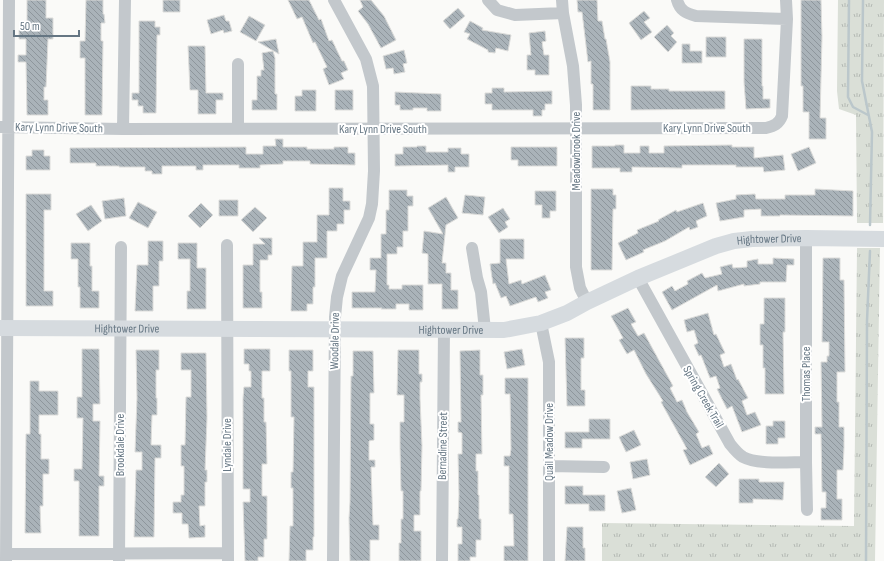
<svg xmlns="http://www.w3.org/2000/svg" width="884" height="561" viewBox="0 0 884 561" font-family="'Sofia Sans Condensed',sans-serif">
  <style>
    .grass { fill: url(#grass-tufts) }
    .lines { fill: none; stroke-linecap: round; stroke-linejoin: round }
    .stream { stroke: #bbc7cb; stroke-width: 2.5 }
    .building { fill: url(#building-back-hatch); stroke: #dcdcda }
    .minor { stroke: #c3c8cc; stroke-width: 12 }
    .major { stroke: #d6dbdf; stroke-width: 16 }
    .labels { text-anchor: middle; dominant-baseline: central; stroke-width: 4; stroke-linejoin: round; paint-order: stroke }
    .street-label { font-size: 12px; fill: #657683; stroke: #fff }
  </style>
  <defs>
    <pattern id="grass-tufts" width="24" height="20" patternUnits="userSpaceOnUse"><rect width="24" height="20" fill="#dadfd7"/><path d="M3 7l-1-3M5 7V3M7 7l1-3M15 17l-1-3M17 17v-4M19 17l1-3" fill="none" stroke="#b4b9b4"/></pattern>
    <pattern id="building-back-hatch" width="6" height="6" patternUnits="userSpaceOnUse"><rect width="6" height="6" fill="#aab3b9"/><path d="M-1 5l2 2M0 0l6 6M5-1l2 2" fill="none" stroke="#8e969c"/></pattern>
  </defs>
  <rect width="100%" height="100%" fill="#fafaf8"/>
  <!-- grass -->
  <path class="grass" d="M838,0H884L883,223H857L856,115L839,109L837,91Z
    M857,248H880L875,561H602V523L854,526Z"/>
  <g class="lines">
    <!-- stream -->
    <path class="stream" d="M849,0L848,97L853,107L868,115
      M863,0L862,81L872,132L870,225
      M866,561L867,321L870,251"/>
  </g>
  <!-- building -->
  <path class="building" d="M27,0H46V18H53V39H48L46,87H44V100H48V115H27L26,62H18V55H26V39H19V30H26V25H27Z
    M86,0H103V14H104L105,23H101V41H103L102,115H85V58H80V41H85Z
    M163,0H180V12H163Z
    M288,0H309L319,20L321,19L329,41L332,40L342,61H344L348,70L341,73L344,79L329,85L323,69L327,67L315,42L313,43L302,17L297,19Z
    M360,0H371L384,16L396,40L381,48L368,24L358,11L363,7Z
    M577,0H597L598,21H602L605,39H606L610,62V110H593V84H591V61L588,62L582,12H578Z
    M801,0H821L822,37L820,118H826V139H809V112H803V86H801Z
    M458,8L465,16L450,29L443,21Z
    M644,11L650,18L644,22L652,32L641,40L629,23Z
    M224,15L226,21H229L232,31L224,33L223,30L211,34L207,20Z
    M249,16L265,25L256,41L240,32Z
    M139,21H155V27H160V35H157L156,113H143V106H138V100H132V93H139Z
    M470,21L483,28L482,30L511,35L508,51L496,48L495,53L488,52V50L467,39L470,34L464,32Z
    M667,25L674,33L671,36L677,42L668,52L654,37Z
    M545,31L546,41L542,42L544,55H549V75H535V70H527V55H531L529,33Z
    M706,37H726V57H706Z
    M276,39L279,54L258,42Z
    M744,39H762V86H763V99H770V108L746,109L744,82Z
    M682,44H690V51H702V63H682Z
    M188,46H205L206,93H223V100H216V114H198V90H190Z
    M404,50L407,63L403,64L405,72L394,74L393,68L386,69L383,56Z
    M273,51L275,58V94H277V110H252V100H257V76H261V70H264L262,53Z
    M631,86H651V89H669V91H725V109L631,110Z
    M492,88H504V92L552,91V104H545V110H542V116H533V110H492V104H485V93H492Z
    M302,90H316V111H295V96H302Z
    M335,90H353V110H335Z
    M395,92L441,94V111H427V108H413V110H400V105H395Z
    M275,139H283V147H307V149H334V147H348V153H355V165L310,164V161H283V164L260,165V168H239V165H203V170H196V166H162V174H152V171H145V167H119V166H96V163H70V148L246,147V154H263V146H276Z
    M615,145H624V153H640V146H649V153H664V146L732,145V147H754V158L783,155L785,170L764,172L763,167H736V165H682V168L632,167V172H620V168H592V146H615Z
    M417,146H426V152H448V148H461V154H469V167H455V172H448V165L395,166V154H403V147H417Z
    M511,147H557V166H518V160H511Z
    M809,147L816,163L798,171L791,154Z
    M32,150H44V156H50V170H26V156H32Z
    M329,188H343V201H350V210H344V224H337V231H327V258H315V287H313V304H307V311H291L292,266H303V242H317V215H329Z
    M591,189H613V195H616V209H613L612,270H591Z
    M815,189L853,191V216L780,215V216H761V209L744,210V217L720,221L716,203L736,199V195L755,194L756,199H785V195H815Z
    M389,190H407V196H413V206H408V231H403V247H397V254H387V285H389V289H402V285H423V310H409V304H396V309H381L382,308H352V292H375L376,270H370V258H381V234H386V210H389Z
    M535,191H556V211H550V218H542V205H535Z
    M26,194H51V210H44V291H53V306H26Z
    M465,195L485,197L483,215L462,213Z
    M446,197L458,218L446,225L442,263H446V273H451V290H458V309H442V284H428V254L422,253L424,231L443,234L428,208Z
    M124,198L126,216L105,219L102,201Z
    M219,200H238V216H219Z
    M138,202L157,212L148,228L129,218Z
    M201,203L213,215L200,228L188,216Z
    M703,203L707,216L696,221L698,227L690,230L689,227L665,241L643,250L644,252L626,260L618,243L638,233L637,230L659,221L658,220L676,210L677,212Z
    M91,205L102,221L88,231L76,214Z
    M255,207L267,218L253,232L241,220Z
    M503,208L510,219L505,222L508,227L499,233L488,217Z
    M259,238H272V255H268V260H260V292H262V308H243V265H253V244H265Z
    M500,239H524V259H506L509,284L521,280L522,284L545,275L551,290L545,292L548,298L538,302L536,297L510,306L506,296L501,298L495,283L493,284L490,264L500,263Z
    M148,241H163V261H159V286H153V311H135L137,265H148Z
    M71,243H90V266H92V291H99V308H80V287H78V259H71Z
    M178,243H197V268H206V309H187V291H190V259H178Z
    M773,258L794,259V265H787L786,282H760V284L744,286V284L718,291L717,285L672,310L662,292L672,286L675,291L688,284L687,281L702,273L705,278L722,274L720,267L732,264L733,268L747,267V261L758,259V264H773Z
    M823,258H840V280H844L845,372H837V402H839V427H844V447L843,470H837V499H842V520H821V508H826V492H822L821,434H815V427H822L821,362H827V356H829V342H822Z
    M764,298H785V332H783L784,394H765V368H763V345H760V324H764Z
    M628,308L636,322L631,324L638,336L644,333L673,386L670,388L677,402L682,400L687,412L699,432L696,434L702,448L709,445L713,454L690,465L683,450L687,449L661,402L663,401L646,374L634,350L627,354L619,340L623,338L611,316Z
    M708,313L714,335L716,334L725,353L720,355L724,367L731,364L737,380L738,379L748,398L742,401L747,415L755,412L761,425L742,432L732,406L727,409L717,389L720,388L716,376L710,378L701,355L699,356L694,345L698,343L694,330L687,332L684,320Z
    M565,338H584V358H581V390H585V406H567Z
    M82,349H99L100,404H93V421H100L99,476H104V486H99V536H79V481H74V469H82L83,418H77V397H82Z
    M244,349H270V371H262V398H264V422H266L267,464H262V496H267V539H264V557H258V561H245L243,502H250V489H243V398L244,387H251V371H249V364H244Z
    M522,349L525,365L507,369L504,352Z
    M136,350H159V370H156V398H157V415H152L151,445H161V458H155L154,537H134L136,470H142V452H135L137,398Z
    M289,350H313V371H308V387H314V537H313V550H306V561H289L290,526H293V488H291V472H293L294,417H291V371H289Z
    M398,350H419V374H422V382H420V399L422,446L421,491H420V515H414V531H421V561H399V543H401V519H403V491H401L400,446V422H404V395H397Z
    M480,350V375H483V395H481L482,454H476V471H478V495H479V519H481V540H476V557H470V561H458V544H462V527H457V519H458L459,495L458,454H462V433L458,432V422H461L460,351Z
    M353,351H373L374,393H370V424H374V440L369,441V460H375V467H371L373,525H379V540H370V561H350L349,518L350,502L351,376H353Z
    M181,353H206L207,418L205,470H207V482H205V506H199L200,526L205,525V537L189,538L188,524H182V513H173V502H181V495H184V466H181V445H185L186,397H191V370H181Z
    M505,378H528V561H504V546H514L513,514H509V466H504V456H510L511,449L510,394H505Z
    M30,381H39V391H58V415H39V434H41V459H49V474H43V506H40L41,533H25L26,434H30Z
    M589,419H610V439H582V448H565V432H589Z
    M773,421H785V438H778V444H766V426H773Z
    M634,430L641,445L626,452L619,437Z
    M647,459L650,475L633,479L630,462Z
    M719,463L729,474L716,487L705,477Z
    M739,479H759V482H784L783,500L753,499V503H739Z
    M565,486H583V495H605V511H589V504H565Z
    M631,488L636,510L622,513L617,491Z
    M567,527H583V548H585V561H565Z"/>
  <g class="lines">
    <!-- minor -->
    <path class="minor" d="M488,0L497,10L515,15L563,13
      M562,0L563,13L573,66L576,105V267L580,288L587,302
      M677,0C680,11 686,13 696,16L787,19
      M238,64V129
      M0,127L123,129L766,128C774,126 779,124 782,116L787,19L786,0
      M123,129L125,0
      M806,238V462L807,510
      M227,245L228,561
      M472,248L477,278L481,292L485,330
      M638,278L730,444C734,449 738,454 743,457C758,465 789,462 806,462
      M541,323L549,362V561
      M549,466L604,467
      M6,554L228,553
      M6,561L9,0
      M119,561L121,247
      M333,561L335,317L337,297L342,276L369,218L372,204L374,171L373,86L366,59L334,0
      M442,561L444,330"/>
    <!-- major -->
    <path class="major" id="s1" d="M0,328L504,330L541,323L567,313L587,302L638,278L716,246L734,241L752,239L806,238L884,239"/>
  </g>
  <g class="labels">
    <!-- street labels -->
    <g class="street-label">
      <text transform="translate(59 128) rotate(1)">Kary Lynn Drive South</text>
      <text x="707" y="128">Kary Lynn Drive South</text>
      <text x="383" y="129">Kary Lynn Drive South</text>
      <text transform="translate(576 151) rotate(-90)">Meadowbrook Drive</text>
      <text stroke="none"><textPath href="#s1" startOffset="787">Hightower Drive</textPath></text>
      <text stroke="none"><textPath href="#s1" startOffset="127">Hightower Drive</textPath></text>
      <text stroke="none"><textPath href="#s1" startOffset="451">Hightower Drive</textPath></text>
      <text transform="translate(335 341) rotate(-89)">Woodale Drive</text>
      <text transform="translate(806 374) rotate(-90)">Thomas Place</text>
      <text transform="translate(703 397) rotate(60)">Spring Creek Trail</text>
      <text transform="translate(549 442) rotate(-90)">Quail Meadow Drive</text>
      <text transform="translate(120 445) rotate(-90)">Brookdale Drive</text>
      <text transform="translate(227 445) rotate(-90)">Lyndale Drive</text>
      <text transform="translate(443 446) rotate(-89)">Bernadine Street</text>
    </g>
  </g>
  <!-- scale -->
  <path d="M14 30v6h65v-6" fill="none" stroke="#657683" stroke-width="2"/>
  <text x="20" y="30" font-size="12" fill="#657683" stroke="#ffffff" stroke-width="3" paint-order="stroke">50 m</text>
</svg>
